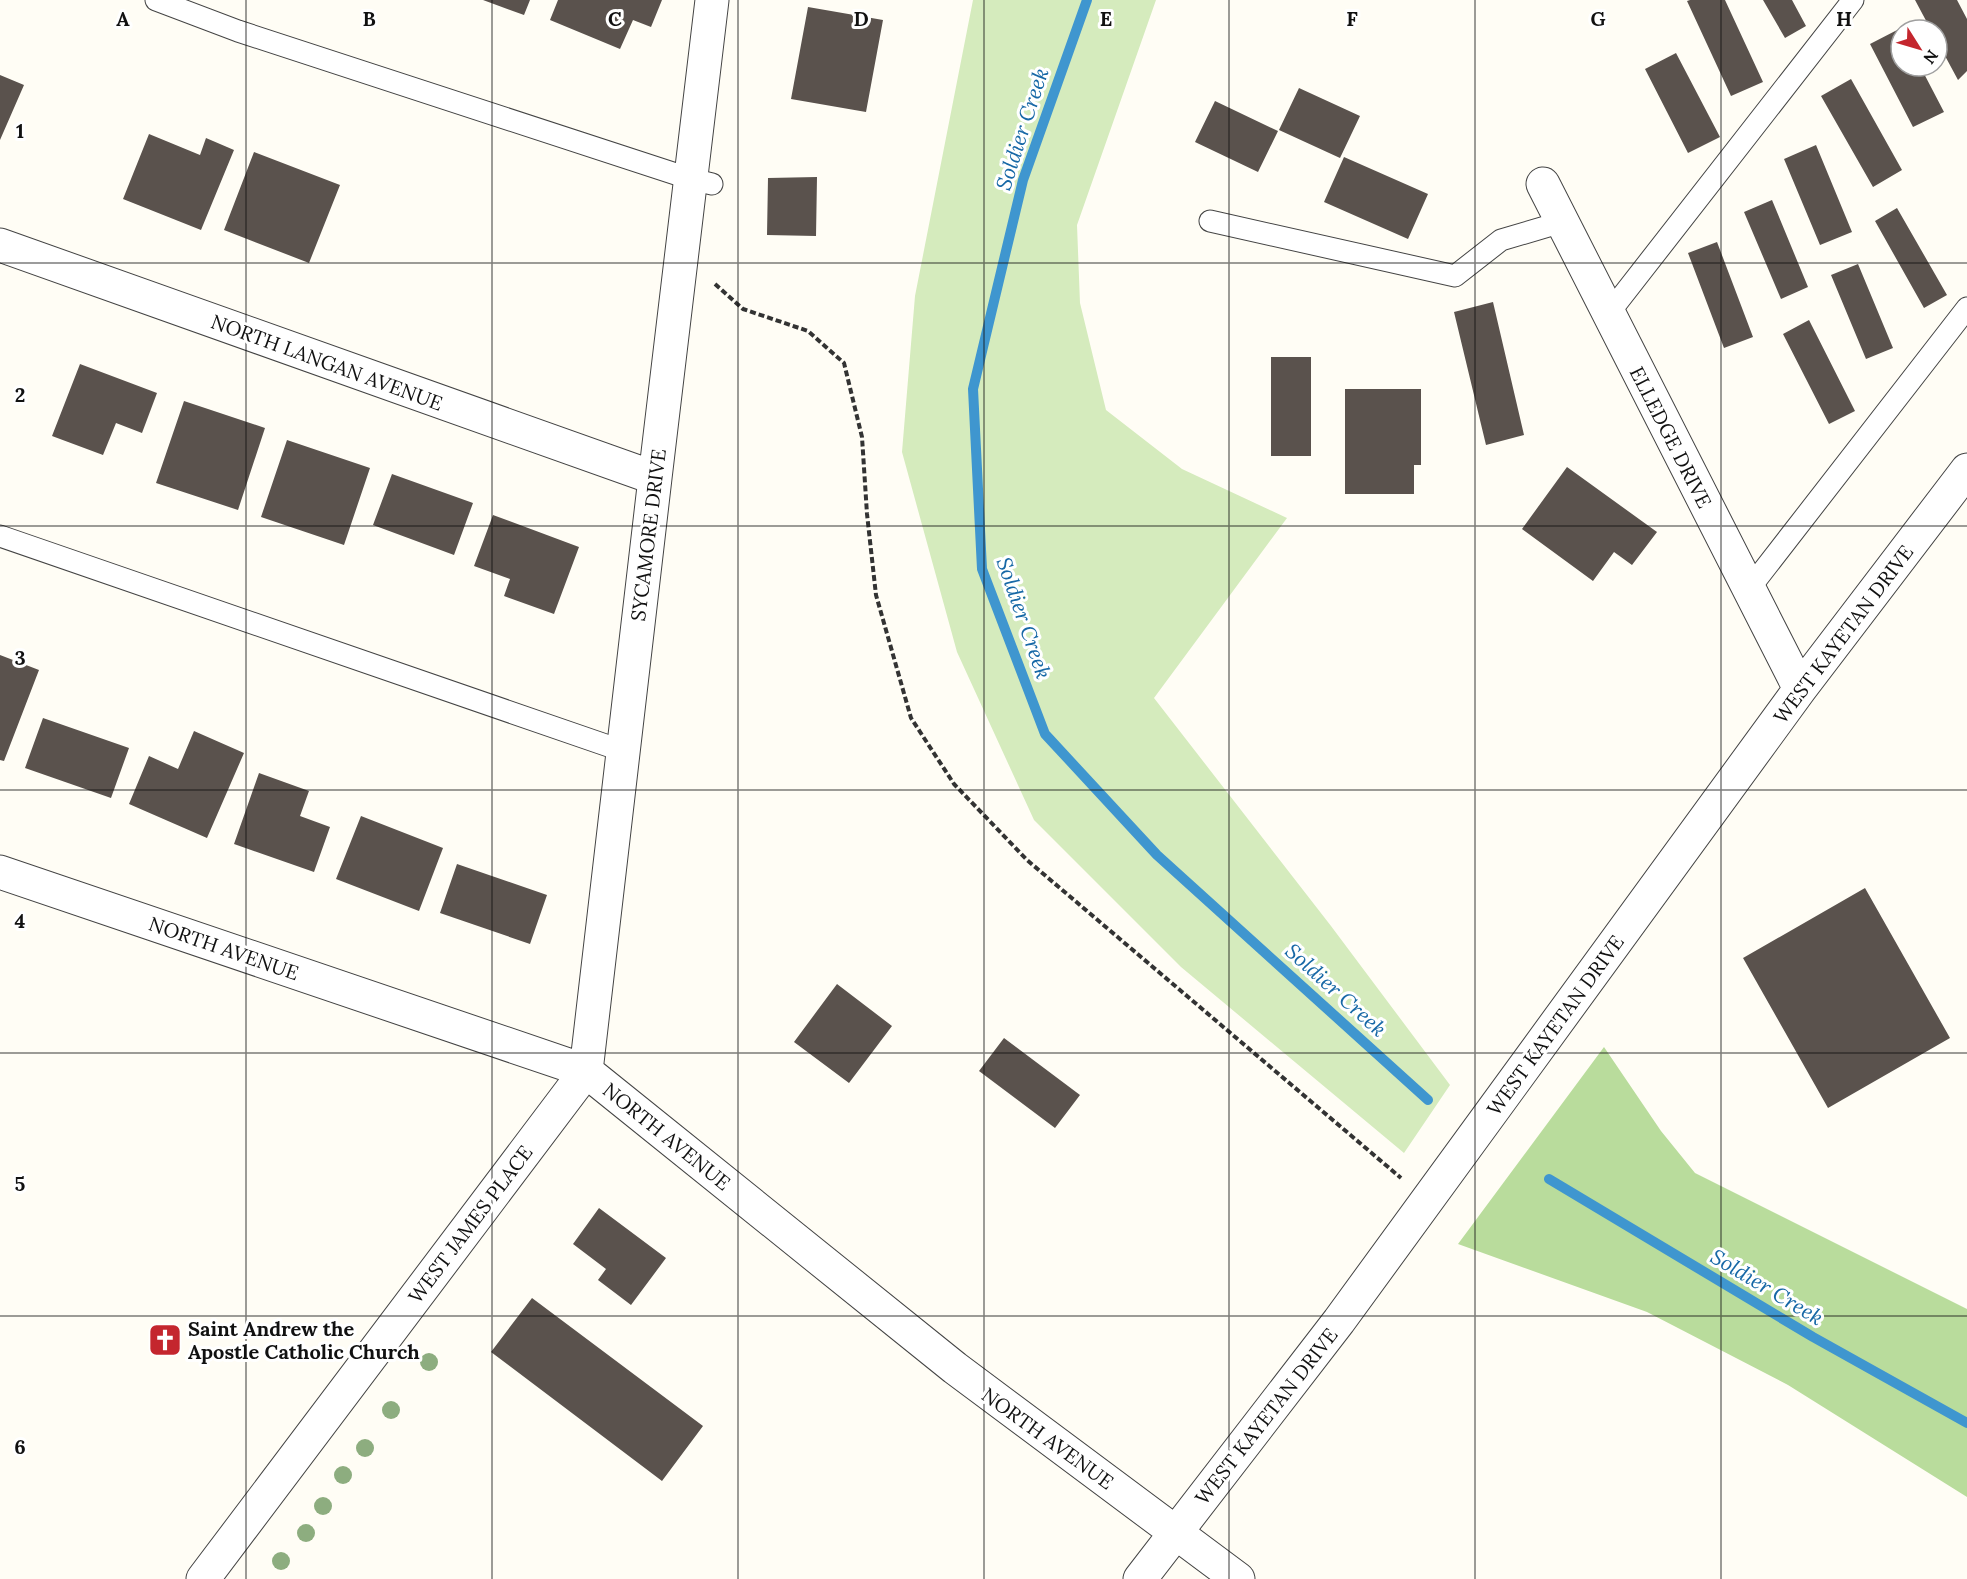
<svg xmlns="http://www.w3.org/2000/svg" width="1967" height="1579" viewBox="0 0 1967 1579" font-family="Lora,serif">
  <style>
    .green { fill: #d5ebbd }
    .forest { fill: #b9dc9c }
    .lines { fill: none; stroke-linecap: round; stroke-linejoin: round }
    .stream { stroke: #3f96cf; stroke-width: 10 }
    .building { fill: #5a524d }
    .lane-casing { stroke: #444; stroke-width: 23 }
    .street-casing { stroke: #444; stroke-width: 35 }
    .path { stroke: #333; stroke-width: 4; stroke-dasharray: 6 3; stroke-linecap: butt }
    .lane { stroke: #fff; stroke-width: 21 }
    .street { stroke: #fff; stroke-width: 33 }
    .tree { fill: #8dad7f }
    .grid { fill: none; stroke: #111; stroke-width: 1.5; stroke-opacity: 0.55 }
    .labels { text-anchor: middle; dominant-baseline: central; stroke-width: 6; stroke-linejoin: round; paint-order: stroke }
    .street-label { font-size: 20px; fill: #111; stroke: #fff }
    .poi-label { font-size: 20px; font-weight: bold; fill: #111; stroke: #fff; text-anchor: start }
    .water-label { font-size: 21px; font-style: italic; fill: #1768a6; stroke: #fff }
    .grid-label { font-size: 20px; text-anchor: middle; font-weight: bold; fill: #111; stroke: #fff; stroke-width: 6; stroke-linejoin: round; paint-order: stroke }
  </style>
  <rect width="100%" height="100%" fill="#fffdf5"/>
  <!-- green -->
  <path class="green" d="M973,0H1156L1077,225L1080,303L1106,410L1182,469L1287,518L1154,698L1331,926L1450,1085L1404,1153L1181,967L1034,820L957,652L902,452L915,296Z"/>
  <!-- forest -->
  <path class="forest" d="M1604,1047L1661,1131L1695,1173L1967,1309V1497L1788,1385L1647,1312L1458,1244Z"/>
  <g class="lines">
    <!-- stream -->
    <path class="stream" d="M1087,0L1023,180L973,389L982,569L1045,734L1157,855L1428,1100
      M1549,1179L1813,1337L1967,1423"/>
  </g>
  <!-- building -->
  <path class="building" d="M483,0H530L524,15Z
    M558,0H662L651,27L633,20L620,49L550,20Z
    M1690,0H1725L1763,82L1731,96L1687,1Z
    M1763,0H1792L1806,26L1785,38Z
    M1915,0H1957L1967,19V71L1958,80L1937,41V30H1931Z
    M808,7L883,20L866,112L791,99Z
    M1901,28V66H1920L1944,112L1913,127L1870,44Z
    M1676,53L1720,137L1688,153L1645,69Z
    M0,75L24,85L0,140Z
    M1851,79L1902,170L1873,187L1821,96Z
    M1299,88L1360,116L1340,158L1279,130Z
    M1215,101L1278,131L1258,172L1195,142Z
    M149,134L200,155L206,138L234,150L201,230L123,199Z
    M1816,145L1852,232L1820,245L1784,159Z
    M254,152L340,185L309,263L224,230Z
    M1344,157L1428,194L1408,239L1324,202Z
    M817,177L816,236L767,235L768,178Z
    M1772,200L1808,287L1781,299L1744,212Z
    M1897,208L1947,295L1924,308L1875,221Z
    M1717,242L1753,337L1724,348L1688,253Z
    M1858,264L1893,348L1866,359L1831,275Z
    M1493,302L1524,435L1486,445L1454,312Z
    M1809,320L1855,411L1829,424L1783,334Z
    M1271,357H1311V456H1271Z
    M80,364L157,393L142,433L116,423L103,455L52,436Z
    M1345,389H1421V465H1414V494H1345Z
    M184,401L265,428L238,510L156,483Z
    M287,440L370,468L344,545L261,517Z
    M1567,467L1657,532L1632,565L1614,552L1593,581L1522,529Z
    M392,474L473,503L454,555L373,525Z
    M493,515L579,547L554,614L504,596L510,579L474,566Z
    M0,655L39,670L4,761L0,760Z
    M43,718L129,748L111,798L25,768Z
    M194,731L244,753L207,838L129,804L149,756L178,769Z
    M259,773L309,791L300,816L330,827L314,872L234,844Z
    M361,816L443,848L419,911L336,879Z
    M457,864L547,895L530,944L440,913Z
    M1865,888L1950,1038L1828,1108L1743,958Z
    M837,984L892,1026L849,1083L794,1042Z
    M1004,1038L1080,1095L1055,1128L979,1071Z
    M599,1208L666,1258L631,1305L598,1280L606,1269L573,1244Z
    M532,1298L703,1426L662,1481L491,1352Z"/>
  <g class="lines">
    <!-- lane casing -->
    <g class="lane-casing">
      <path id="lane" d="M156,0L238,31L691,179L712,184
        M1210,221L1455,276L1501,240L1562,222
        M1609,313L1853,0
        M0,536L623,751
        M1749,589L1967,308"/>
    </g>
    <!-- street casing -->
    <g class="street-casing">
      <path id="street" d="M1543,184L1800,689
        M0,245L655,478
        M0,872L586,1071L955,1368L1238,1579
        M203,1579L586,1071L655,478L712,0
        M1140,1579L1339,1321L1800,689L1967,470"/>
    </g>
    <!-- path -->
    <path class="path" d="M715,284L743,309L808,331L844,363L862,437L867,514L876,595L911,718L954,784L1027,860L1401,1178"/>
    <!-- lane -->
    <use href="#lane" class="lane"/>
    <!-- street -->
    <use href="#street" class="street"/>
  </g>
  <!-- trees -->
  <g class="tree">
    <circle cx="429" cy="1362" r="9"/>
    <circle cx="391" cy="1410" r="9"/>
    <circle cx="365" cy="1448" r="9"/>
    <circle cx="343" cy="1475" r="9"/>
    <circle cx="323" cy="1506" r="9"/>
    <circle cx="306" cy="1533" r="9"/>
    <circle cx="281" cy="1561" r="9"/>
  </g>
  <!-- grid -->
  <path class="grid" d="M246,0V1579M492,0V1579M738,0V1579M984,0V1579M1229,0V1579M1475,0V1579M1721,0V1579M0,263H1967M0,526H1967M0,790H1967M0,1053H1967M0,1316H1967"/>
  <!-- icons -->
  <defs>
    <g id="church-square" transform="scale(1.725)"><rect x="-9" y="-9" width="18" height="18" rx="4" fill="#c4262e" stroke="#fff"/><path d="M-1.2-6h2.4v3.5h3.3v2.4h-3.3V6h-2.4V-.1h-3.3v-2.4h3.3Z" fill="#fff"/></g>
  </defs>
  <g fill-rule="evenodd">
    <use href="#church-square" x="165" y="1340"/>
  </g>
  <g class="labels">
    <!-- street labels -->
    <g class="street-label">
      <text transform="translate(327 362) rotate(20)">NORTH LANGAN AVENUE</text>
      <text transform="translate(1671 437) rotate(63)">ELLEDGE DRIVE</text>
      <text transform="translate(648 535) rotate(-83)">SYCAMORE DRIVE</text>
      <text transform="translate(1843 634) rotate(-53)">WEST KAYETAN DRIVE</text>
      <text transform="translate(224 948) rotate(19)">NORTH AVENUE</text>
      <text transform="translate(1555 1025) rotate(-54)">WEST KAYETAN DRIVE</text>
      <text transform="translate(667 1136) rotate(39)">NORTH AVENUE</text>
      <text transform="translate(470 1224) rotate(-53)">WEST JAMES PLACE</text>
      <text transform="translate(1266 1416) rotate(-52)">WEST KAYETAN DRIVE</text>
      <text transform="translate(1048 1438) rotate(36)">NORTH AVENUE</text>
    </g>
    <!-- poi labels -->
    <g class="poi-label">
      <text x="188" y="1328">Saint Andrew the<tspan x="188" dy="23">Apostle Catholic Church</tspan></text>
    </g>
    <!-- water labels -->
    <g class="water-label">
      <text transform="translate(1022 129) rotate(-72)">Soldier Creek</text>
      <text transform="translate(1024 618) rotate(71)">Soldier Creek</text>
      <text transform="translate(1336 990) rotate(42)">Soldier Creek</text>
      <text transform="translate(1767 1287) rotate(31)">Soldier Creek</text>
    </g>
  </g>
  <g class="grid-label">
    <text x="123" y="26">A</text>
    <text x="369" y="26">B</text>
    <text x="615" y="26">C</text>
    <text x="861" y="26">D</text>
    <text x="1106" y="26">E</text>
    <text x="1352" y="26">F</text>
    <text x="1598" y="26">G</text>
    <text x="1844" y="26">H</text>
    <text x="20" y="138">1</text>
    <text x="20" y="402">2</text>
    <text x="20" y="665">3</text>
    <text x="20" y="928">4</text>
    <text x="20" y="1191">5</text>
    <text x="20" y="1454">6</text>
  </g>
  <!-- north arrow -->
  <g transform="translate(1919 48) rotate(127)"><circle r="28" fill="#ffffff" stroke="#a0a0a0" stroke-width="1.5"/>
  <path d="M0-4.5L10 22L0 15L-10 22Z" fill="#c4262e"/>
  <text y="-9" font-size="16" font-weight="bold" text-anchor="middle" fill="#111111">N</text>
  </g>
</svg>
